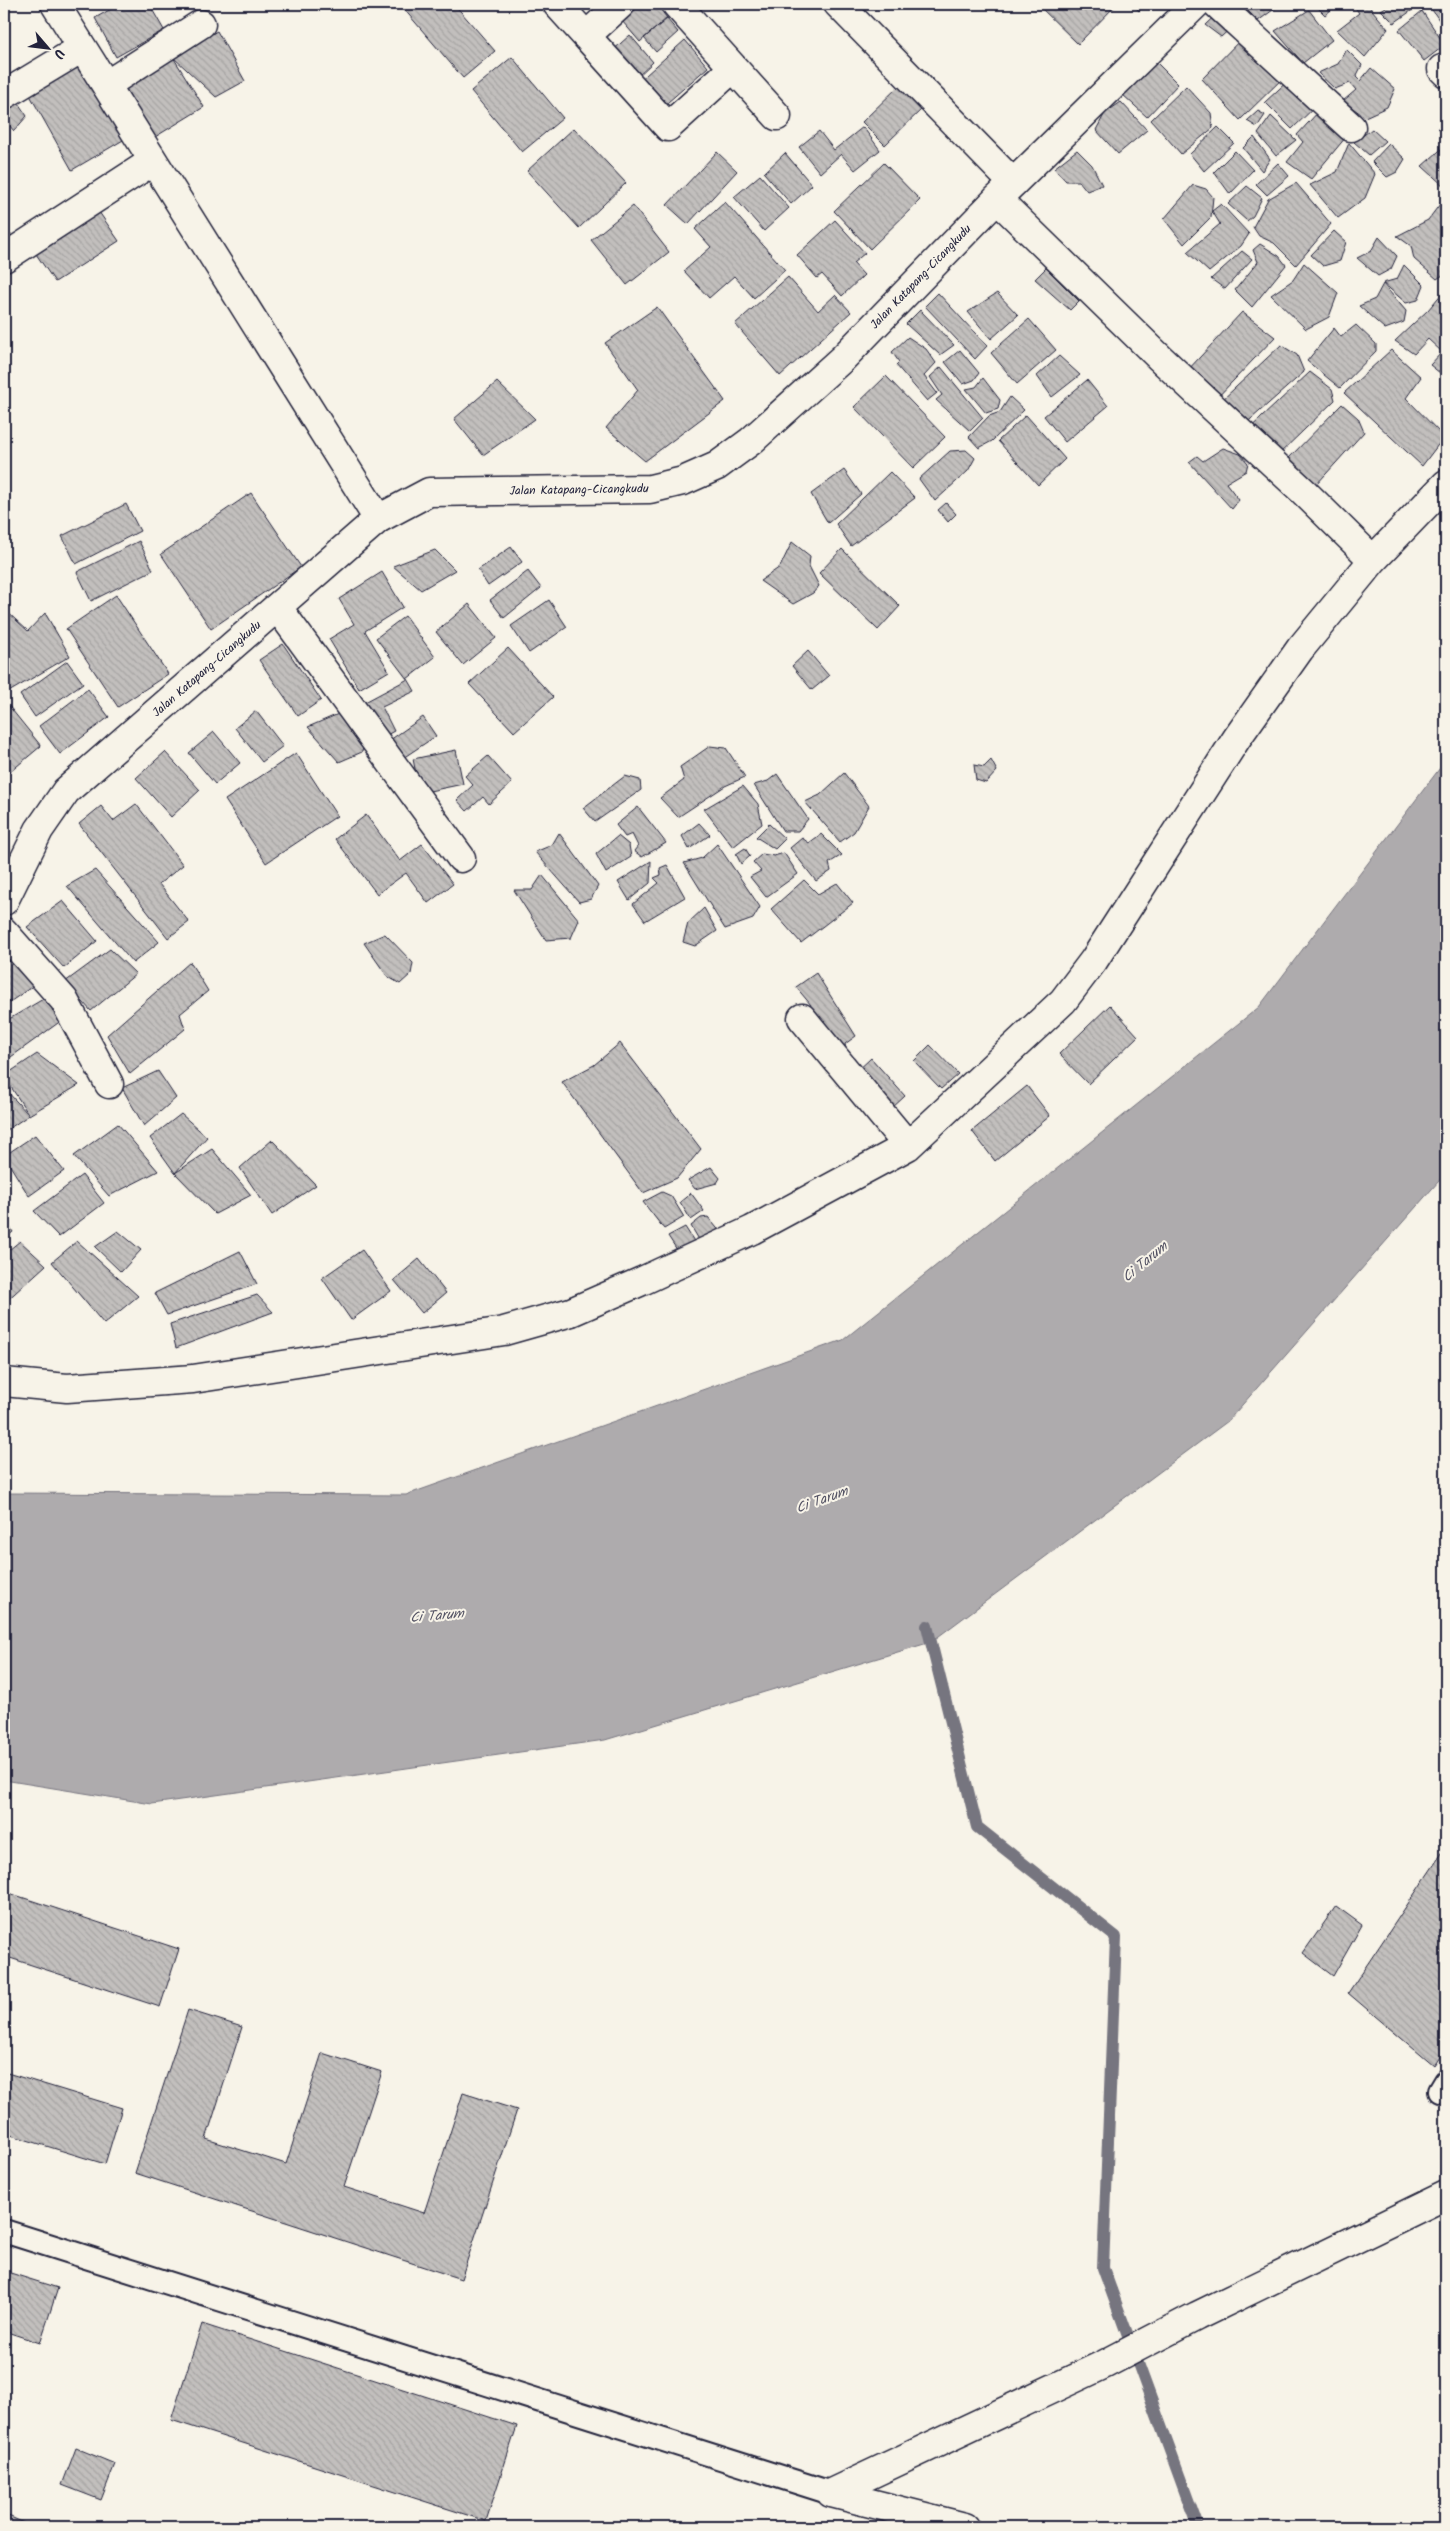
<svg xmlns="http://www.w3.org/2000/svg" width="1450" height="2531" viewBox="0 0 1450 2531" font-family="Kalam,sans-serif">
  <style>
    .water { fill: #aeabad; stroke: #76747f }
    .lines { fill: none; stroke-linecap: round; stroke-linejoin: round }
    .stream { stroke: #76747f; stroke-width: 12 }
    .building { fill: url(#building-back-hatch); stroke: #22223b }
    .lane-casing { stroke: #22223b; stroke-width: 26 }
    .street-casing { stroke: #22223b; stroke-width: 31 }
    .secondary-casing { stroke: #22223b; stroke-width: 31 }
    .lane { stroke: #f7f3e8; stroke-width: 22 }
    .street { stroke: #f7f3e8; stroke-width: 28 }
    .secondary { stroke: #f7f3e8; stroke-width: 28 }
    .labels { text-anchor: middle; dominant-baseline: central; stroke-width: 4; stroke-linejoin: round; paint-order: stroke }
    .street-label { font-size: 12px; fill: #22223b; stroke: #f7f3e8 }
    .water-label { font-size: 14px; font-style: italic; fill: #535263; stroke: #f7f3e8 }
  </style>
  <defs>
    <pattern id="building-back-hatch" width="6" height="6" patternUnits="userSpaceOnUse" patternTransform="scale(1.25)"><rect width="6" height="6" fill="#c2bfbd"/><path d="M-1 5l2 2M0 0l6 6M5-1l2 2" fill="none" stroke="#a6a4a3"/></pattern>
  </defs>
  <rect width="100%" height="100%" fill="#f7f3e8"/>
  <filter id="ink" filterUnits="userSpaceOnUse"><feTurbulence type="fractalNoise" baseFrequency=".02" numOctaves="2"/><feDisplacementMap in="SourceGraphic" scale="10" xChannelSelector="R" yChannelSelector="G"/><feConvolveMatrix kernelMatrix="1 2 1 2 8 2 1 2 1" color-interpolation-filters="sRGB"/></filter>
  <g filter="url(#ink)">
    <!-- water -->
    <path class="water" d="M1446,760V1173L1228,1421L931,1642L605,1740L152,1804L4,1780V1493L406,1495L843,1340L1259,1007Z"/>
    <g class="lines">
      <!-- stream -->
      <path class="stream" d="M927,1626L977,1827L1116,1937L1103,2268L1198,2527"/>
    </g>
    <!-- building -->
    <path class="building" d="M120,4H149L164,30L116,57L95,18Z
      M408,4H454L495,51L463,78L403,8Z
      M640,4H656L667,18L640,42L622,21Z
      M1037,4H1117L1078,44Z
      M1132,4H1146L1139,11Z
      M1241,4H1281L1258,21Z
      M1314,4H1338L1325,15Z
      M1353,4H1367L1388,29L1365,57L1337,30L1359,13Z
      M1391,4H1417L1418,6L1394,23L1381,10Z
      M1428,4H1446V30Z
      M1222,9L1235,24L1221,37L1205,25Z
      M1309,10L1332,40L1303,63L1275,31Z
      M1422,11L1445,45L1424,61L1399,30Z
      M667,19L678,32L656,52L644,38Z
      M217,31L245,81L216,97L173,57Z
      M1247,33L1288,73L1240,120L1202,79Z
      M630,35L653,62L635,79L611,52Z
      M685,40L708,67L659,110L636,84Z
      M1346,49L1362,65L1356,77L1360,81L1371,68L1395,89L1387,107L1365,117L1343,101L1356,90L1350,83L1335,89L1318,73L1338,64Z
      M85,57L130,136L72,170L27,90Z
      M173,57L204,107L155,137L124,86Z
      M512,57L563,118L522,152L471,91Z
      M1154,60L1178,84L1147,117L1122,94Z
      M1291,78L1318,104L1292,129L1265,102Z
      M903,82L925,106L885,145L862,122Z
      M1186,86L1211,113L1213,128L1181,154L1151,120Z
      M16,100L27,116L14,131L4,119V108Z
      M1121,102L1147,130L1118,154L1096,130L1105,113Z
      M1320,110L1346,137L1311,179L1287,162L1303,142L1297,135Z
      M1258,111L1265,115L1257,127L1247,121Z
      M1271,116L1296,140L1276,156L1258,134Z
      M1446,119V136L1438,128Z
      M863,127L880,150L855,170L841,154L820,173L799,147L819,131L834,150Z
      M1218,127L1234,143L1204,171L1190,154Z
      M574,128L626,183L579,228L527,171Z
      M1372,129L1385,141L1369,155L1354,142Z
      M1254,137L1270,159L1262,171L1243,148Z
      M1349,143L1375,174L1365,198L1338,218L1310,185L1337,172Z
      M1389,144L1405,159L1397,172L1387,177L1372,162Z
      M1446,145V188L1422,166Z
      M1077,150L1092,165L1102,185L1087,191L1079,181H1066L1054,168Z
      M1235,151L1253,170L1230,194L1214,172Z
      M717,152L737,171L688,224L667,205Z
      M785,153L812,185L791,204L764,173Z
      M884,163L920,200L870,249L834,211Z
      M1278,163L1289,176L1267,195L1256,184Z
      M760,175L789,208L764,231L734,197Z
      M1296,183L1331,224L1296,265L1274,243L1259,236L1253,227L1268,199Z
      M1193,185L1206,189L1213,197L1211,217L1184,244L1164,219Z
      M1247,186L1262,198L1253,216L1247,221L1228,204Z
      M1446,196V273L1437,279L1414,259L1411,246L1397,236L1428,220Z
      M725,202L785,270L754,298L734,276L709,298L684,271L711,247L695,229Z
      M1221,204L1249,234L1241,246L1209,272L1187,252L1220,224L1212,211Z
      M633,206L669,252L627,285L591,240Z
      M99,212L119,241L55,282L36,254Z
      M835,220L865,253L853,263L864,275L842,296L822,274L817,278L797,255Z
      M1334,231L1346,242L1340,261L1323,266L1311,255Z
      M1379,237L1397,256L1391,269L1378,276L1357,258L1371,251Z
      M1260,244L1279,256L1286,265L1252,307L1235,290L1258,262L1253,250Z
      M1242,251L1252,259L1225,289L1211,279Z
      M1304,263L1338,293L1329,317L1306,329L1271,295L1293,280Z
      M1404,265L1424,285L1418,300L1406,303L1383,283L1397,279Z
      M1046,268L1079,301L1070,310L1035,279Z
      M788,277L818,311L835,295L851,312L780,376L735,324Z
      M1383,284L1406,311L1404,322L1385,329L1359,306L1375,299Z
      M1443,292L1446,295L1445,377L1430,365L1442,352L1428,339L1414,354L1395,341L1428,310Z
      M938,293L987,346L975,359L925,306Z
      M997,293L1018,315L991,339L968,312Z
      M657,307L725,401L645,461L606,428L638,390L605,343Z
      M920,310L954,345L940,355L906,324Z
      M1242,312L1275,337L1213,402L1186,372Z
      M1029,319L1056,350L1017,384L991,353Z
      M1356,325L1376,344V351L1340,388L1307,361L1334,328L1341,337Z
      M908,337L926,349L936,363L924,376L937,393L927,401L896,365L899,362L892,352Z
      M1281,345L1297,355L1304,372L1242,427L1220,402Z
      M960,350L979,373L974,380L963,384L945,362Z
      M1391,350L1421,377L1406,398L1444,437L1422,466L1344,393Z
      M1059,356L1080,375L1052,397L1037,376Z
      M941,367L983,418L970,431L936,400L942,395L930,377Z
      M1310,372L1332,389L1335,400L1274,459L1245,433Z
      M886,376L945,437L913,468L854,407Z
      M983,378L1000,400L998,409L986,413L966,389L976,387Z
      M1087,380L1108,406L1065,442L1044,416Z
      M497,382L535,419L483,455L454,419Z
      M1010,397L1024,410L992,441L979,448L969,437L989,416L1000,412Z
      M1342,404L1358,418L1364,432L1316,485L1284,463Z
      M1026,415L1065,459L1038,485L998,441Z
      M1223,448L1240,454L1248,463L1246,471L1226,483L1239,500L1232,509L1189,462L1197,456L1203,461Z
      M966,450L975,458L968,471L935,501L919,479L950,451Z
      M844,470L861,494L828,523L811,494Z
      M890,472L915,498L851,546L836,524Z
      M251,493L301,567L211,629L161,554Z
      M946,503L956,514L948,522L938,510Z
      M126,504L140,531L76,564L62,536Z
      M139,541L153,570L91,601L77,572Z
      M792,542L810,556L809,566L819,586L813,593L793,604L760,581L780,567Z
      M511,547L522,562L488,586L478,570Z
      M842,549L900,606L878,630L819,573Z
      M435,550L455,570L421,590L393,566Z
      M528,571L541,588L504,618L490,600Z
      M382,572L403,607L365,631L389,671L359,689L329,639L354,624L339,599Z
      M116,595L168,674L118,707L66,629Z
      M549,600L567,627L529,653L511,626Z
      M469,604L496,638L463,665L436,632Z
      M4,609L28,631L45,613L70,656L7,693L4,687Z
      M405,616L435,657L407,679L376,638Z
      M283,644L321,700L298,716L259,660Z
      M508,648L553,697L514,732L469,684Z
      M808,651L829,676L812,690L792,666Z
      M67,661L83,683L35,717L20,695Z
      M408,679L415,691L382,707L394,731L383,737L365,702Z
      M88,689L109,717L60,754L39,726Z
      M4,700L41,746L4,777Z
      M350,709L366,731L362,752L339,762L308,727Z
      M256,711L283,746L262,762L235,728Z
      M423,717L436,736L403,758L390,740Z
      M214,732L240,763L215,784L189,753Z
      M710,746L726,748L745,777L725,786L678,817L660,798L684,780L680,767Z
      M456,750L463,784L420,793L413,759Z
      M165,752L200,790L171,817L136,778Z
      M296,753L337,816L266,863L225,800Z
      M488,756L512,783L489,804L483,797L467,811L457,800L473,785L465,776Z
      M991,760L997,771L986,783L976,780L974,765L984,767Z
      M844,773L869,806L854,832L840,842L805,802L820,795Z
      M777,774L808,819L798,831H783L754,785L768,781Z
      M625,776L640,780L641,790L595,822L583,808Z
      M743,786L758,804L762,824L733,847L704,809Z
      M136,804L183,865L159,884L189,922L168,938L79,824L101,806L113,821Z
      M638,807L666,843L642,857L634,851L638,846L632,834L625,837L616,825Z
      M366,815L400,861L422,844L453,884L428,903L406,873L377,894L335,839Z
      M699,823L710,835L689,849L682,836Z
      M769,824L785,839L775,849L756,837Z
      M559,833L598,886L591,899L579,902L535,852L552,845Z
      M821,834L842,855L829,863L831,871L816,881L790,848L802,838L809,843Z
      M618,836L629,845L631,857L606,873L596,854Z
      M717,844L760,907L753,919L725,929L684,863L702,858Z
      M745,848L750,856L741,864L736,854Z
      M784,853L798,874L766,897L750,877L761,871L753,862L762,854L774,856Z
      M651,861L650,883L629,900L618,882Z
      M667,865L685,897L645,921L633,904L659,883L654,878L661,875L660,868Z
      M95,870L159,942L133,963L67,886Z
      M542,875L579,920L571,938L546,940L514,890H532Z
      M804,880L818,894L837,883L853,903L801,943L771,909Z
      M63,901L97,941L64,968L27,927Z
      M704,908L717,931L695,946L683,942L688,923Z
      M385,934L413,963L411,974L400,984L387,976L364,943Z
      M110,949L136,974L91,1011L65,982Z
      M13,957L40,981L4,1006V963Z
      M190,962L208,991L180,1014L185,1029L130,1074L107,1035Z
      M816,973L856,1036L845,1044L847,1054L806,1012L811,1005L796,987Z
      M50,995L65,1018L4,1062V1022Z
      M1110,1005L1138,1036L1088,1084L1059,1054Z
      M620,1043L701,1149L677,1178L643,1193L562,1082L594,1065Z
      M930,1045L958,1074L941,1089L914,1061Z
      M37,1054L79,1085L29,1115L4,1076Z
      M871,1058L905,1096L891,1109L856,1072Z
      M158,1071L176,1098L144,1126L122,1088Z
      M1027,1086L1050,1116L995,1161L972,1131Z
      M4,1088L29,1115L4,1132Z
      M181,1114L207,1137L175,1173L150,1138Z
      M118,1124L158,1171L109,1196L74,1156Z
      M35,1135L64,1171L29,1196L4,1156Z
      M272,1140L316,1185L272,1215L240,1168Z
      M212,1149L251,1195L215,1214L175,1173Z
      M711,1167L720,1178L717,1183L695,1189L688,1180Z
      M82,1175L104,1203L59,1237L34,1211Z
      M662,1192L671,1196L684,1217L664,1229L643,1202Z
      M691,1193L704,1211L691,1220L680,1202Z
      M708,1217L721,1233L701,1243L691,1226L701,1218Z
      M4,1218L13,1232L4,1239Z
      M685,1227L697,1246L679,1253L668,1236Z
      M118,1231L141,1250L121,1272L95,1247Z
      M20,1241L46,1265L4,1303V1254Z
      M77,1241L138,1296L104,1324L52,1262Z
      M362,1250L391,1291L351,1320L322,1278Z
      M240,1251L257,1284L167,1315L155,1293Z
      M419,1259L446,1293L422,1313L394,1280Z
      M257,1295L273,1312L176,1348L170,1324Z
      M1446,1847V2048L1434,2066L1348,1993Z
      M9,1893L179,1949L160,2007L4,1956V1908Z
      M1336,1906L1362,1925L1333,1976L1303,1953Z
      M188,2010L242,2027L206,2139L286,2164L322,2053L382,2072L344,2187L424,2213L463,2093L517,2110L461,2279L135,2173Z
      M4,2072L122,2108L105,2164L4,2133Z
      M4,2271L58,2288L40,2343L4,2331Z
      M202,2324L517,2426L486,2521L171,2420Z
      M76,2448L115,2464L101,2500L62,2485Z
      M4,2514L24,2523L22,2527H4Z"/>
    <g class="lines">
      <!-- lane casing -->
      <g class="lane-casing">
        <path id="lane" d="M1440,2091L1446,2081
          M4,2231L831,2493"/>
      </g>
      <!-- street casing -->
      <g class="street-casing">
        <path id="street" d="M55,4L378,519
          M557,4L586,36L621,4
          M676,4L777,116
          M838,4L1013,183
          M1217,4L1351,127
          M586,36L668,127L733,68
          M1442,69L1446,73
          M106,85L201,24
          M4,95L82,48
          M997,199L1159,357L1304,492L1373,560
          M4,258L153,161
          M278,608L461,858
          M4,932L64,1000L109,1084
          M802,1018L908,1146
          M4,1382L67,1388L193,1379L504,1331L571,1312L642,1281L752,1230L908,1146L1063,1001L1094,960L1237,738L1300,649L1373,560L1446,484
          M831,2493L1105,2364L1197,2316L1446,2195
          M831,2493L965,2527"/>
      </g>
      <!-- secondary casing -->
      <g class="secondary-casing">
        <path id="secondary" d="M4,901L39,830L66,791L378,519L429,492L650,489L683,481L717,466L751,441L843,358L997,199L1196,4"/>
      </g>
      <!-- lane -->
      <use href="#lane" class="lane"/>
      <!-- street -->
      <use href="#street" class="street"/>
      <!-- secondary -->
      <use href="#secondary" class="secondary"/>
    </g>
  </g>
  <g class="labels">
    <!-- street labels -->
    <g class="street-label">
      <text transform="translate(921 277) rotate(-46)">Jalan Katapang-Cicangkudu</text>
      <text transform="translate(579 490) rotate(-1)">Jalan Katapang-Cicangkudu</text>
      <text transform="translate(207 669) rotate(-41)">Jalan Katapang-Cicangkudu</text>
    </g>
    <!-- water labels -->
    <g class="water-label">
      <text transform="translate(1145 1262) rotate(-40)">Ci Tarum</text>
      <text transform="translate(822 1500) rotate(-20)">Ci Tarum</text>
      <text transform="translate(437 1616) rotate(-5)">Ci Tarum</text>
    </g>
  </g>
  <!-- margin -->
  <rect width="1450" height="2531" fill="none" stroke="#f7f3e8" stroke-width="20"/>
  <rect x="10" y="10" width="1430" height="2511" fill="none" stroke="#22223b" stroke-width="2" filter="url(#ink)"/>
  <!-- north arrow -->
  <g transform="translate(48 48) rotate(118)" stroke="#f7f3e8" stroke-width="4" paint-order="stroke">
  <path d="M0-4L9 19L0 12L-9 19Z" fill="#22223b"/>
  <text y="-8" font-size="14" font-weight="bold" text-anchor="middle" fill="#22223b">U</text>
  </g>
</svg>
